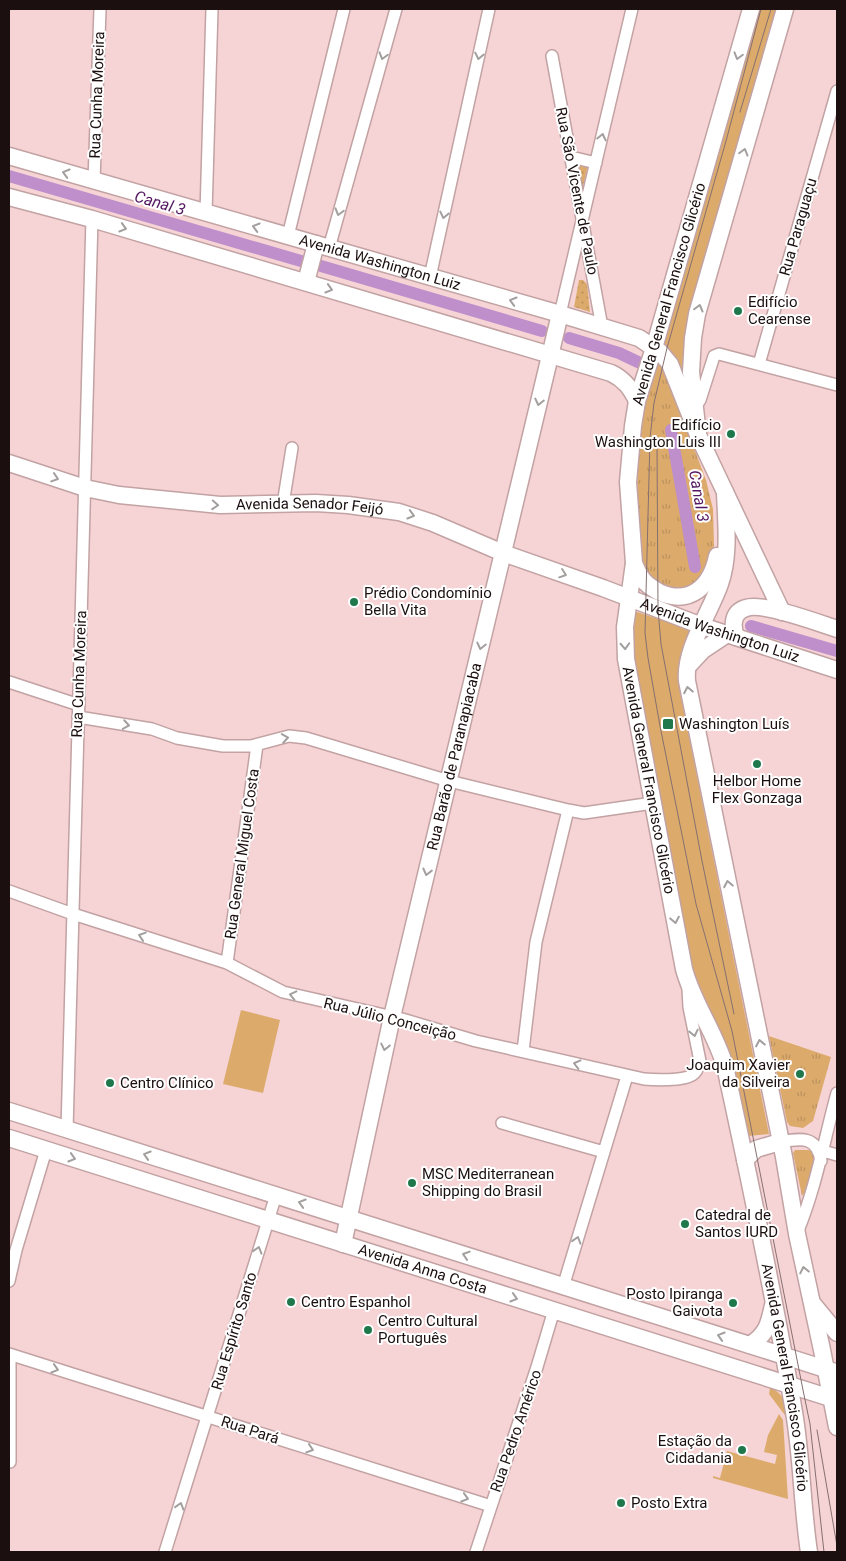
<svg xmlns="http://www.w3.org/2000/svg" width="846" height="1561" viewBox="0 0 846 1561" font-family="Roboto,sans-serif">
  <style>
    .grass { fill: #dcab6c }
    .park { fill: url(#park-tufts) }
    .garden { fill: url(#garden-dots) }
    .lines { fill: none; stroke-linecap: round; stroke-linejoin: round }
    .canal { stroke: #be8fcb; stroke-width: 12 }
    .street-casing { stroke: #c2a2a3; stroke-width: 14 }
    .secondary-casing { stroke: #c2a2a3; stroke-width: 19 }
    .street { stroke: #fff; stroke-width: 11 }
    .secondary { stroke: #fff; stroke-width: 16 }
    .tram { stroke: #866f70; stroke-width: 1 }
    .oneway { stroke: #a49f9f }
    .poi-dot { fill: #1f784b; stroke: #fff; stroke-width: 2 }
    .labels { text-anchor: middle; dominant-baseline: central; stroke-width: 4; stroke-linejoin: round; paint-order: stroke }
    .street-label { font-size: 15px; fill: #1b0f10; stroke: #fff }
    .poi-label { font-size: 15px; fill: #1b0f10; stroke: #fff; text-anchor: start }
    .water-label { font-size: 16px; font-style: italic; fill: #521760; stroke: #fff }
  </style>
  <defs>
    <pattern id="park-tufts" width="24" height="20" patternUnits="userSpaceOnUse" patternTransform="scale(1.25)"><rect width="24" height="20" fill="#dcab6c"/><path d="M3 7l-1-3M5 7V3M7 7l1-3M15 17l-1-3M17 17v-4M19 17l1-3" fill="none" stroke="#bc925d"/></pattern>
    <pattern id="garden-dots" width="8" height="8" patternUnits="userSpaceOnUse" patternTransform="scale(1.25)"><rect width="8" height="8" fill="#dcab6c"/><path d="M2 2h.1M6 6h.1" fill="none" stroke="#bc925d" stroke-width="1.8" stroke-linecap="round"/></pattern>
  </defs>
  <rect width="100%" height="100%" fill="#f6d4d6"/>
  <!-- grass -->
  <path class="grass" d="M757,9H781L682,375L672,354L662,343Z
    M634,611L692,630C684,649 676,666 679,687L769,1134L748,1136L731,1055L696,981L693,971L634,659L632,647Z
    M241,1010L280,1020L263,1093L223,1084Z
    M770,1388C785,1393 785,1405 787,1418L769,1394Z
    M779,1414L783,1420L788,1499L713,1478V1476L720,1478L727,1451L775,1464L777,1455L764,1452L768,1435Z"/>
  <!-- park -->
  <path class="park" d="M656,363H659L665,371L706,480L713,509L714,545L709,570L686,590C668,588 658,587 646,573C634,559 637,436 641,414C645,397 651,380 656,363Z
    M769,1036L831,1057L813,1121L803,1128L790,1126L787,1122Z
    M795,1150H809L813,1153V1163L805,1192L802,1196L793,1153Z"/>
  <!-- garden -->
  <path class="garden" d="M577,163L588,165L582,191Z
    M579,280H583L587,284L590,312L574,307Z"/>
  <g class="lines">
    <!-- canal -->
    <path class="canal" d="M9,176L301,261
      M321,266L542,331
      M569,338L619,353L638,362
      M671,430L695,567
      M751,626L837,651"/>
    <!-- street casing -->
    <g class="street-casing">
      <path id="street" d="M552,56L602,327
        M571,157L596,163
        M94,181L100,9
        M206,213L212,9
        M288,236L344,9
        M329,248L396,9
        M430,277L489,9
        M560,314L632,9
        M759,364L837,91
        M695,407L700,400L714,356L719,354L837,385
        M283,504L292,448
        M9,682L79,705
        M78,717L152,729L177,738L223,746H251L289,736L306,738L449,781L568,810L584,813L653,803
        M9,891L73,914L227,963L283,992L402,1019L476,1041L644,1079C655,1080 683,1081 692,1075C697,1072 699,1066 700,1061L689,1007L688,989
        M227,963L257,745
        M523,1051L536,942L568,810
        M502,1123L604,1152
        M67,1130L92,219
        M780,1142C802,1138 817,1136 821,1161
        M823,1151L837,1155
        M797,1233C816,1188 824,1140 837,1093
        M9,1281L16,1250L46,1150
        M563,1287L627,1076
        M9,1354L491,1506
        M10,1462V1355
        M165,1552L276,1195
        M476,1552L537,1367L554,1310"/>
    </g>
    <!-- secondary casing -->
    <g class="secondary-casing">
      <g id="secondary">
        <path id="s1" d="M751,9L654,348L637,401L633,426L628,482L634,563L625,627L626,659L684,969C693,1003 715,1032 725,1066C750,1181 774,1296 794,1412C802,1459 802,1506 809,1552"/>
        <path id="s2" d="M9,156L560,314L639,338L660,352L670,364L698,435"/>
        <path d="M9,197L92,219L611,373C624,379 631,388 637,401"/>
        <path d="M306,282L316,244"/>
        <path id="s3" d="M9,463L85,488L119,495L220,505L316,503L348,505L399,512L433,523L503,553L603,588L702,626L837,670"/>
        <path d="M725,492C726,522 730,555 720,584C710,613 684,649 687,681L784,1157L797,1234L822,1350L837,1427"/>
        <path d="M634,563C636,568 638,573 641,577C645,584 652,588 659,592C690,606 711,586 717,556"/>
        <path d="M782,612L698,435L691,372L693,338L697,314L785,9"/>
        <path d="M736,637C732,626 732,612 746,608C762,602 819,623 837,629"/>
        <path d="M689,665L703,650L727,634"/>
        <path d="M9,1111L835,1372"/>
        <path id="s4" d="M9,1138L837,1400"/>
        <path d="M745,1160L756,1149L780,1142"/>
        <path id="s5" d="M343,1244L392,1017L560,314"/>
        <path d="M813,1304L837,1333"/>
        <path d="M750,1345C767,1334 769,1324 773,1305"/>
      </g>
    </g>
    <!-- street -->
    <use href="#street" class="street"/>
    <!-- secondary -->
    <use href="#secondary" class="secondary"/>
    <!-- tram -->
    <path class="tram" d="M761,9L726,141L667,348L654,403L650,438L645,633L648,658L660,726L696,904L732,1031L803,1390L810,1424L824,1552
      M740,112L771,9
      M657,443L658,609L661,644L702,861L734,1014
      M817,1430L837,1546"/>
  </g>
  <!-- one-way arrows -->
  <defs><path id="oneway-chevron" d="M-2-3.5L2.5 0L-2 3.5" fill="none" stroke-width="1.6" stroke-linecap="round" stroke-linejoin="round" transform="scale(1.25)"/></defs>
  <g class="oneway">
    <use href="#oneway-chevron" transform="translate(383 56) rotate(106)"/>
    <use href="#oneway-chevron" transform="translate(479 56) rotate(102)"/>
    <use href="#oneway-chevron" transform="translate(738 56) rotate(106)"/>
    <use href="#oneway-chevron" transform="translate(602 137) rotate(-77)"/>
    <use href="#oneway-chevron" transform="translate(744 152) rotate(-74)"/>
    <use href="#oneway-chevron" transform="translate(66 173) rotate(-164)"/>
    <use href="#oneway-chevron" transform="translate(339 212) rotate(106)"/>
    <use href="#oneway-chevron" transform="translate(444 215) rotate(102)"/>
    <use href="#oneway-chevron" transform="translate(256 227) rotate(-164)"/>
    <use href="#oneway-chevron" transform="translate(123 228) rotate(17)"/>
    <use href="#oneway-chevron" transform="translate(329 289) rotate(17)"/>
    <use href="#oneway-chevron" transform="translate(513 301) rotate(-164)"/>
    <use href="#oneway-chevron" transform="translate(699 308) rotate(-75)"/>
    <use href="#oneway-chevron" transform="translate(539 402) rotate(103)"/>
    <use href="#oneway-chevron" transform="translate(55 478) rotate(18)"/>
    <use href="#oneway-chevron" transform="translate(215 505) rotate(4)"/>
    <use href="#oneway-chevron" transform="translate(411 515) rotate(16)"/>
    <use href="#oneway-chevron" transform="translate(563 574) rotate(19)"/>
    <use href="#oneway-chevron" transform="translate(481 646) rotate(103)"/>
    <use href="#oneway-chevron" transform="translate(625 646) rotate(87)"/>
    <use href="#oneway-chevron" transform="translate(688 690) rotate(-101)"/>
    <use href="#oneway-chevron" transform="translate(126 725) rotate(9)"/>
    <use href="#oneway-chevron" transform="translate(285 738) rotate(-9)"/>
    <use href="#oneway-chevron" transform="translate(427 872) rotate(104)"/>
    <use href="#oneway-chevron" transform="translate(728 884) rotate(-101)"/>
    <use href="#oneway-chevron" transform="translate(675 920) rotate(79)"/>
    <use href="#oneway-chevron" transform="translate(142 936) rotate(-162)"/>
    <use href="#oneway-chevron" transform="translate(293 995) rotate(-167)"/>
    <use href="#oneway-chevron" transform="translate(694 1033) rotate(78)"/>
    <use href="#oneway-chevron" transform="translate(760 1043) rotate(-101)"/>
    <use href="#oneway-chevron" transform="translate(385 1047) rotate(102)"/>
    <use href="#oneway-chevron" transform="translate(577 1064) rotate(-166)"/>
    <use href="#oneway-chevron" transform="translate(147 1155) rotate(-163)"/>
    <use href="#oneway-chevron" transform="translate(72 1158) rotate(17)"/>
    <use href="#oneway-chevron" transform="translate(302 1203) rotate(-163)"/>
    <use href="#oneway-chevron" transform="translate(577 1240) rotate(-73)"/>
    <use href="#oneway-chevron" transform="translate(258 1250) rotate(-73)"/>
    <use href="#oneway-chevron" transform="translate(466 1255) rotate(-162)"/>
    <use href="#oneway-chevron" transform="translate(804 1270) rotate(-102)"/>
    <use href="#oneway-chevron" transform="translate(514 1298) rotate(17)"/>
    <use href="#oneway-chevron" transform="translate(721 1336) rotate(-163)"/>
    <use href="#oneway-chevron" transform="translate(55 1369) rotate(17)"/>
    <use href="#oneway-chevron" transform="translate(310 1449) rotate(18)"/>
    <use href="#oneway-chevron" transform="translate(465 1498) rotate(17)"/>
    <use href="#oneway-chevron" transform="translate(180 1506) rotate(-73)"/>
  </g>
  <!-- markers -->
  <g class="poi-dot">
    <circle cx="738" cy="311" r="5"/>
    <circle cx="731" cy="434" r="5"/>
    <circle cx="354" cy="602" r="5"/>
    <rect x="662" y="718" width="12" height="12" rx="2.5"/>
    <circle cx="757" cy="764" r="5"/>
    <circle cx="800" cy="1074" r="5"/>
    <circle cx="110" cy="1083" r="5"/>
    <circle cx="412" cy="1183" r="5"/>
    <circle cx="685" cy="1224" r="5"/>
    <circle cx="291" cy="1302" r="5"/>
    <circle cx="733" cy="1303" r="5"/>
    <circle cx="368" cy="1330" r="5"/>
    <circle cx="742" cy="1450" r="5"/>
    <circle cx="621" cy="1503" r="5"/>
  </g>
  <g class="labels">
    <!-- street labels -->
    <g class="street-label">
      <text transform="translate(97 95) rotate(-88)">Rua Cunha Moreira</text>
      <text transform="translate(577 191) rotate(79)">Rua São Vicente de Paulo</text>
      <text transform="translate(798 227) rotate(-74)">Rua Paraguaçu</text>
      <text stroke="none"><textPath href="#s2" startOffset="386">Avenida Washington Luiz</textPath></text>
      <text transform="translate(669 294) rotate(-74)">Avenida General Francisco Glicério</text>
      <text stroke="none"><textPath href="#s3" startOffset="306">Avenida Senador Feijó</textPath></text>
      <text stroke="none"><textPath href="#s3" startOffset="738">Avenida Washington Luiz</textPath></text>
      <text transform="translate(79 674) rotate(-88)">Rua Cunha Moreira</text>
      <text stroke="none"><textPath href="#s5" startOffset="500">Rua Barão de Paranapiacaba</textPath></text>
      <text stroke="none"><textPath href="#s1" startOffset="791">Avenida General Francisco Glicério</textPath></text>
      <text transform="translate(242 854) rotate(-82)">Rua General Miguel Costa</text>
      <text transform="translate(390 1019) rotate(14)">Rua Júlio Conceição</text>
      <text stroke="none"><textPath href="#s4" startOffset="434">Avenida Anna Costa</textPath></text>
      <text transform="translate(234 1331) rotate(-73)">Rua Espírito Santo</text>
      <text stroke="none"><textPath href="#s1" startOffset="1406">Avenida General Francisco Glicério</textPath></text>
      <text transform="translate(250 1430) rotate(18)">Rua Pará</text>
      <text transform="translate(516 1431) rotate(-71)">Rua Pedro Américo</text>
    </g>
    <!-- poi labels -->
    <g class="poi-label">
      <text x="748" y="302">Edifício<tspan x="748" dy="17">Cearense</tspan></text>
      <text x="721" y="425" text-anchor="end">Edifício<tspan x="721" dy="17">Washington Luis III</tspan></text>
      <text x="364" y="593">Prédio Condomínio<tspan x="364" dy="17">Bella Vita</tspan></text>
      <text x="679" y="724">Washington Luís</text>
      <text x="757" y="781" text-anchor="middle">Helbor Home<tspan x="757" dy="17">Flex Gonzaga</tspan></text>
      <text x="790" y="1065" text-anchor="end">Joaquim Xavier<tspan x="790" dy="17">da Silveira</tspan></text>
      <text x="120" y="1083">Centro Clínico</text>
      <text x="422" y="1174">MSC Mediterranean<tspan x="422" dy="17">Shipping do Brasil</tspan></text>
      <text x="695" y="1215">Catedral de<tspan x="695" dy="17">Santos IURD</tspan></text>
      <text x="723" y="1294" text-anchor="end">Posto Ipiranga<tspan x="723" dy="17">Gaivota</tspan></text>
      <text x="301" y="1302">Centro Espanhol</text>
      <text x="378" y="1321">Centro Cultural<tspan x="378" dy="17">Português</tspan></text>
      <text x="732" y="1441" text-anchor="end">Estação da<tspan x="732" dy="17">Cidadania</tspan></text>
      <text x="631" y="1503">Posto Extra</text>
    </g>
    <!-- water labels -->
    <g class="water-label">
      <text transform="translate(160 203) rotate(16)">Canal 3</text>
      <text transform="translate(699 496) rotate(80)">Canal 3</text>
    </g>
  </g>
  <!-- border -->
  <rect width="846" height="1561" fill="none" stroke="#1b0f10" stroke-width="20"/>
</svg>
